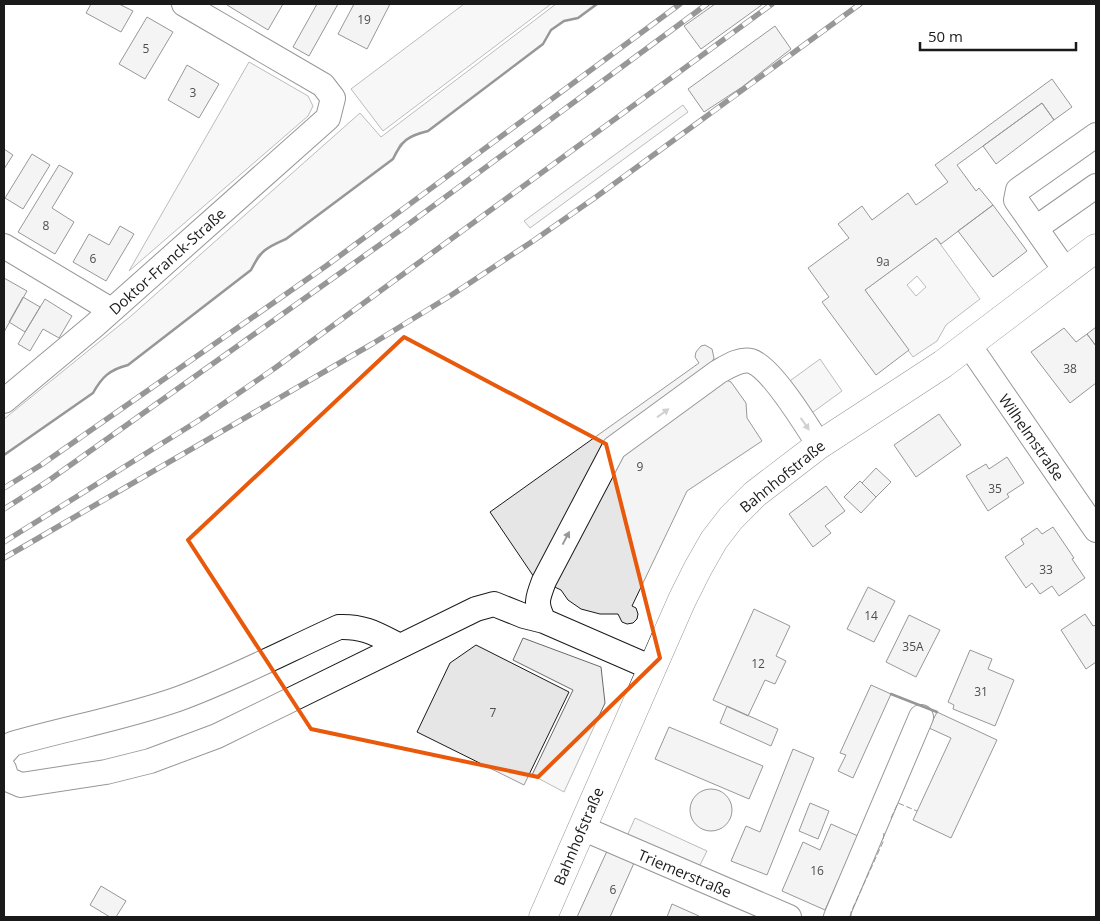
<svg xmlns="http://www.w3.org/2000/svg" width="1100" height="921" viewBox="0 0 1100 921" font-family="'Open Sans',sans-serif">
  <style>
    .built { fill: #ededed; stroke: #6a6a6a; fill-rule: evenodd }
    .building { fill: #e6e6e6; stroke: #1a1a1a }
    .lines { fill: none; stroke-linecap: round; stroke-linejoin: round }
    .minor-casing { stroke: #1a1a1a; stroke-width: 26 }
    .major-casing { stroke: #1a1a1a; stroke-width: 29 }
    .minor { stroke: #fff; stroke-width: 24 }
    .major { stroke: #fff; stroke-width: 28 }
    .rail-casing { stroke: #1a1a1a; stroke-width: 5.5 }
    .rail { stroke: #fff; stroke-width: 4; stroke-dasharray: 11; stroke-linecap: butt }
    .fence { stroke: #1a1a1a; stroke-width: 1; stroke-dasharray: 6 2.5; stroke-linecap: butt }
    .wall { stroke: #1a1a1a; stroke-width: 2.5 }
    .oneway { fill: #989898 }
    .marked { fill: none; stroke: #e8590c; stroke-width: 4; stroke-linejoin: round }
    .labels { text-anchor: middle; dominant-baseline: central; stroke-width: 4; stroke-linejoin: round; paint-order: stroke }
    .number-label { font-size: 12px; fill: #4d4d4d }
    .street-label { font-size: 15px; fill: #1a1a1a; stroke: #fff }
  </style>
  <rect width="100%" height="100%" fill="#fff"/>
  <!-- built -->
  <path class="built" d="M464,4H551L383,131L351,89Z
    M556,4H597L578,18L564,21L551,30L543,44L428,131L413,135L400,144L393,159L286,239L272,245L258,255L251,270L128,365L114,369L100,381L93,393L4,455V419L131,316L360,113L381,137Z
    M249,62L308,96L313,106L308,116L129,271Z
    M683,105L688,112L530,228L524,221Z
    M936,238L980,299L946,325L937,341L913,357L865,290ZM917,276L926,287L916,296L907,285Z
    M820,359L842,391L809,415L787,383Z
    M523,638L601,667L605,703L564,792L532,775L573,690L513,660Z
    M635,818L707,851L698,869L627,836Z"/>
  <!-- building -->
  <path class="building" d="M91,4H119L133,11L121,32L86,13Z
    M228,4H283L268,30L227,5Z
    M317,4H338L309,56L293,47Z
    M354,4H390L367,49L338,34Z
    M715,4H763L701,49L684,26Z
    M147,17L173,32L145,79L119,64Z
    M775,26L791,49L742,87L704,112L688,89Z
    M187,65L219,84L199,118L168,100Z
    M1052,79L1072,107L1054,120L1042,103L957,165L976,191L979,188L993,205L941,244L936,238L865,290L909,350L876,375L822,302L829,297L808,268L849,238L838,224L862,206L872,220L908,193L916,205L948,182L935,165Z
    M1042,103L1054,120L996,164L983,146Z
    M4,149L13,155L4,169Z
    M32,154L50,165L23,209L5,198Z
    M59,165L73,173L52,208L74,222L55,254L18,232Z
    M993,205L1027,251L993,277L958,231Z
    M120,226L134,234L106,281L73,262L89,234L109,245Z
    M4,278L27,291L4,332Z
    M23,297L40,307L25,332L9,322Z
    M45,299L72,316L59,338L43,329L30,351L18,344Z
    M1096,327V346L1087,334Z
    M1064,328L1076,342L1087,334L1096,346V383L1070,403L1031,352Z
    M705,345L712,349L714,358L712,362L722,378L731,382L746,403L747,418L762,441L687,491L632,606L636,608L638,614L637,619L633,623L627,624L622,622L618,614H600L581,609L568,600L561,590L534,577L490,512L699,363L695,357L696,352L701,346Z
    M939,414L961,445L916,477L894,445Z
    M1007,457L1024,483L1007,494L1009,497L988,511L966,476L986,464L989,469Z
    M876,468L891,482L876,497L862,483Z
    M860,481L876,497L861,513L844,497Z
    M826,486L845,511L825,526L831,533L813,547L789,514Z
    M1053,527L1074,558L1072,559L1085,578L1059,596L1052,586L1040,594L1032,583L1026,588L1005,557L1024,544L1021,539L1037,528L1042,534Z
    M868,587L895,601L874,642L847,629Z
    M754,609L790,626L776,656L786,661L775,684L765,680L748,716L713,700Z
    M1085,614L1093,626L1096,625V662L1086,669L1061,630Z
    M909,615L940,630L916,677L886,662Z
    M476,645L569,692L524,785L417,732L450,663Z
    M970,650L992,659L988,669L1014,680L995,726L953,709L954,705L948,702Z
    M871,685L891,694L853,778L838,771L846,755L840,753Z
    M727,706L778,729L771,746L720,723Z
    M937,712L997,740L951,838L913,820L951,738L929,728Z
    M669,727L763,766L749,799L655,759Z
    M793,749L814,758L767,875L731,861L746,826L760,832Z
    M690 810a21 21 0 1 1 42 0a21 21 0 1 1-42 0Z
    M810,803L829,811L818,839L799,831Z
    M831,824L858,836L825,910L782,891L803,842L820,850Z
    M607,851L634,863L610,917H577Z
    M101,886L126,901L116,917H110L90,905Z
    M672,904L699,916L698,917H667Z"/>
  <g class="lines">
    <!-- minor casing -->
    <g class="minor-casing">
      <path id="minor" d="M1036,228L1096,186
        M4,246L111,310
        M1065,270L1016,200L1018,190L1096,135
        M969,345L1096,530
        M4,401L94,326L328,118L333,98L323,85L184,4
        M544,621C535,604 537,599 544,581L614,448L718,372C727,367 740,358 751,361C771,367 807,426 819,445
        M4,753L12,744C68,728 124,718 178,699C233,679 286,651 339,627C365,626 378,635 400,646
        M4,769L7,779L21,785L106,772L150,761L217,736L476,609L494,604L524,616L544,621L652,668
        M582,828L789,917
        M836,917L921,717"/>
    </g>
    <!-- major casing -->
    <g class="major-casing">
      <path id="major" d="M543,917L682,600L698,568L714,540L731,518L755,494L819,445L943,364L1096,248"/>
    </g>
    <!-- minor -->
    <use href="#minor" class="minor"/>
    <!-- major -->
    <use href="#major" class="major"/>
    <!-- rail casing -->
    <g class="rail-casing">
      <path id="rail" d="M4,488L41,465L326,266L680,4
        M4,509L48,481L402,229L707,4
        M4,542L201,419L275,368L772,4
        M4,558L372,344L450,296L533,241L596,197L860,4"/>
    </g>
    <!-- rail -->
    <use href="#rail" class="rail"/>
    <!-- fence -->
    <path class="fence" d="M891,818L898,803L917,811
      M851,917V912L883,842L884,832"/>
    <!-- wall -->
    <path class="wall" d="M4,455L93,393C102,377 109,370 128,365L251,270C261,250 266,248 286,239L393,159C402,140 408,136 428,131L543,44L551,30L564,21L578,18L597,4
      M891,694L937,712"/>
  </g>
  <!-- one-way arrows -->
  <defs><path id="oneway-solid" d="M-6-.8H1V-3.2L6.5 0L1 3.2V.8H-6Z" transform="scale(1.25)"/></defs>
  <g class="oneway">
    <use href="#oneway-solid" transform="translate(663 413) rotate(-36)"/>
    <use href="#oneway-solid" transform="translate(805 424) rotate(55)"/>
    <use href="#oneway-solid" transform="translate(566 538) rotate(-62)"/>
  </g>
  <!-- marked area -->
  <path d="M0 0H1100V921H0ZM404,337L606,444L660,658L538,777L311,729L188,540Z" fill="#fff" fill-opacity=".55" fill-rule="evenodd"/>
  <path class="marked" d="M404,337L606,444L660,658L538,777L311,729L188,540Z"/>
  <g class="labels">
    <!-- number labels -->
    <g class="number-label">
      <text x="364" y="19">19</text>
      <text x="146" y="48">5</text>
      <text x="193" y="92">3</text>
      <text x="46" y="225">8</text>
      <text x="93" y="258">6</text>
      <text x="883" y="261">9a</text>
      <text x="1070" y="368">38</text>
      <text x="640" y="466">9</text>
      <text x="995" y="488">35</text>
      <text x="1046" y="569">33</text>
      <text x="871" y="615">14</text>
      <text x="913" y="646">35A</text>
      <text x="758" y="663">12</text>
      <text x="981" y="691">31</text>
      <text x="493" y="712">7</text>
      <text x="817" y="870">16</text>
      <text x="613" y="889">6</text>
    </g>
    <!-- street labels -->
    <g class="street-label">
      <text transform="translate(167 261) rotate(-42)">Doktor-Franck-Straße</text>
      <text transform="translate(1032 437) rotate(55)">Wilhelmstraße</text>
      <text transform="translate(782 476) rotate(-39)">Bahnhofstraße</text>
      <text transform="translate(578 836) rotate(-67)">Bahnhofstraße</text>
      <text transform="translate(685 873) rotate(23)">Triemerstraße</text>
    </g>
  </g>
  <!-- border -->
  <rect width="1100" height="921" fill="none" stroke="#1a1a1a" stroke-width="10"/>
  <!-- scale -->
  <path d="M920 42v8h156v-8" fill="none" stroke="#1a1a1a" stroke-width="2.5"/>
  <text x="928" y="42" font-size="15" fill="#1a1a1a" stroke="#ffffff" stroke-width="4" paint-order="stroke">50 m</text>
</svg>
